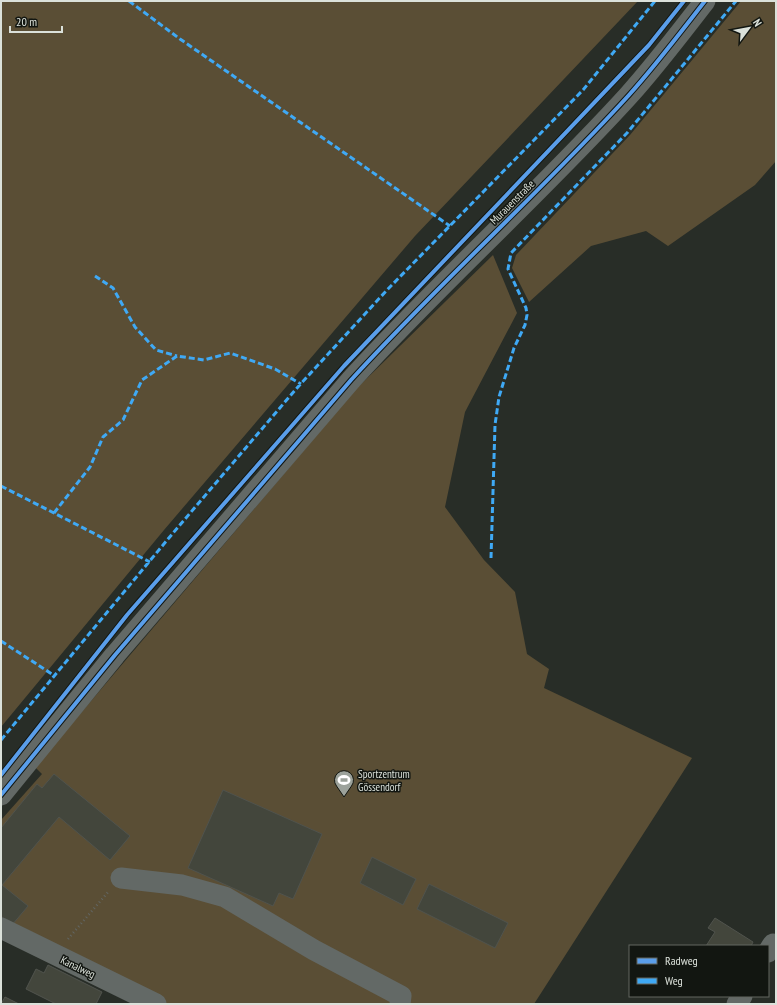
<svg xmlns="http://www.w3.org/2000/svg" width="777" height="1005" viewBox="0 0 777 1005" font-family="'PT Sans Narrow',sans-serif">
  <style>
    .green { fill: #5a4e35 }
    .building { fill: #43463c; stroke: #50534d }
    .lines { fill: none; stroke-linecap: round; stroke-linejoin: round }
    .path { stroke: #626663; stroke-width: 2.5; stroke-dasharray: 1 3; stroke-linecap: butt }
    .minor { stroke: #636966; stroke-width: 21 }
    .quiet { stroke: #3fa9f5; stroke-width: 3; stroke-dasharray: 6 3; stroke-linecap: butt }
    .cycleway-casing { stroke: #121611; stroke-width: 6 }
    .cycleway { stroke: #5a9eea; stroke-width: 4 }
    .labels { text-anchor: middle; dominant-baseline: central; stroke-width: 3; stroke-linejoin: round; paint-order: stroke }
    .street-label { font-size: 11px; fill: #dbe1da; stroke: #121611 }
    .poi-label { font-size: 11px; fill: #dbe1da; stroke: #121611; text-anchor: start }
  </style>
  <rect width="100%" height="100%" fill="#282d27"/>
  <!-- green -->
  <path class="green" d="M1,1H638L415,236L164,530L1,727Z
    M741,1H776V161L755,185L668,246L646,231L591,246L529,302L512,268L516,255L630,135Z
    M493,255L517,313L465,412L445,507L484,560L515,592L527,654L549,669L544,688L692,758L534,1004H167L11,928L1,921V820L42,774L35,767L355,390Z"/>
  <!-- building -->
  <path class="building" d="M54,774L130,836L110,860L59,817L2,885L28,906L12,925L1,916V828L37,784L42,788Z
    M223,790L322,834L293,899L279,893L273,906L188,868Z
    M372,857L416,879L403,905L360,883Z
    M429,884L508,923L495,948L417,909Z
    M715,918L753,942L751,946H706L715,932L708,928Z
    M48,965L102,992L96,1004H56L26,989L36,969L44,973Z
    M5,997L19,1004H1Z"/>
  <g class="lines">
    <!-- path -->
    <path class="path" d="M68,939L109,891"/>
    <!-- minor -->
    <path class="minor" d="M1,795L115,655L351,380C440,282 540,193 629,95C656,65 680,33 705,1
      M121,878L182,885L225,897L314,950L401,996L400,1004
      M1,928L156,1004
      M768,952L773,944
      M737,1004L742,996"/>
    <!-- quiet -->
    <path class="quiet" d="M129,1L180,39L450,226
      M95,276L113,288L135,327L156,350L177,356
      M1,486L150,562
      M54,513L90,467L103,437L123,420L142,380L177,356L204,360L230,353L275,369L301,384
      M491,558L495,425L499,397L514,348L525,325L527,315L526,308L508,269L511,253L627,133L736,1
      M1,641L55,676
      M1,740L168,539L296,389L387,290L583,90L655,1"/>
    <!-- cycleway casing -->
    <g class="cycleway-casing">
      <path id="cycleway" d="M1,775L127,615L344,366L649,45L684,1
        M1,795L115,655L351,380C440,282 540,193 629,95C656,65 680,33 705,1"/>
    </g>
    <!-- cycleway -->
    <use href="#cycleway" class="cycleway"/>
  </g>
  <!-- icons -->
  <defs>
    <g id="stadium-pin" transform="scale(1)"><path d="M0 17L-7.5 6A9.5 9.5 0 1 1 7.5 6Z" fill="#9ca29b" stroke="#121611"/><path d="M0-5a6.5 5 0 1 0 0 10a6.5 5 0 1 0 0-10ZM-3.5-1.8h7v3.6h-7Z" fill="#fff"/></g>
  </defs>
  <g fill-rule="evenodd">
    <use href="#stadium-pin" x="344" y="780"/>
  </g>
  <g class="labels">
    <!-- street labels -->
    <g class="street-label">
      <text transform="translate(512 202) rotate(-45)">Murauenstraße</text>
      <text transform="translate(78 967) rotate(26)">Kanalweg</text>
    </g>
    <!-- poi labels -->
    <g class="poi-label">
      <text x="358" y="774">Sportzentrum<tspan x="358" dy="13">Gössendorf</tspan></text>
    </g>
  </g>
  <!-- border -->
  <rect width="777" height="1005" fill="none" stroke="#dbe1da" stroke-width="4"/>
  <!-- legend -->
  <rect x="629" y="945" width="140" height="52" fill="#121611" stroke="#626761"/>
  <rect x="637" y="958" width="20" height="6" fill="#5a9eea" stroke="#626761"/>
  <text x="665" y="965" font-size="12" fill="#dbe1da">Radweg</text>
  <rect x="637" y="978" width="20" height="6" fill="#3fa9f5" stroke="#626761"/>
  <text x="665" y="985" font-size="12" fill="#dbe1da">Weg</text>
  <!-- north arrow -->
  <g transform="translate(749 28) rotate(58)" stroke="#121611" stroke-width="3" paint-order="stroke">
  <path d="M0-3L7 15L0 10L-7 15Z" fill="#dbe1da"/>
  <text y="-6" font-size="11" font-weight="bold" text-anchor="middle" fill="#dbe1da">N</text>
  </g>
  <!-- scale -->
  <path d="M10 26v6h52v-6" fill="none" stroke="#dbe1da" stroke-width="2"/>
  <text x="16" y="26" font-size="12" fill="#dbe1da" stroke="#121611" stroke-width="3" paint-order="stroke">20 m</text>
</svg>
